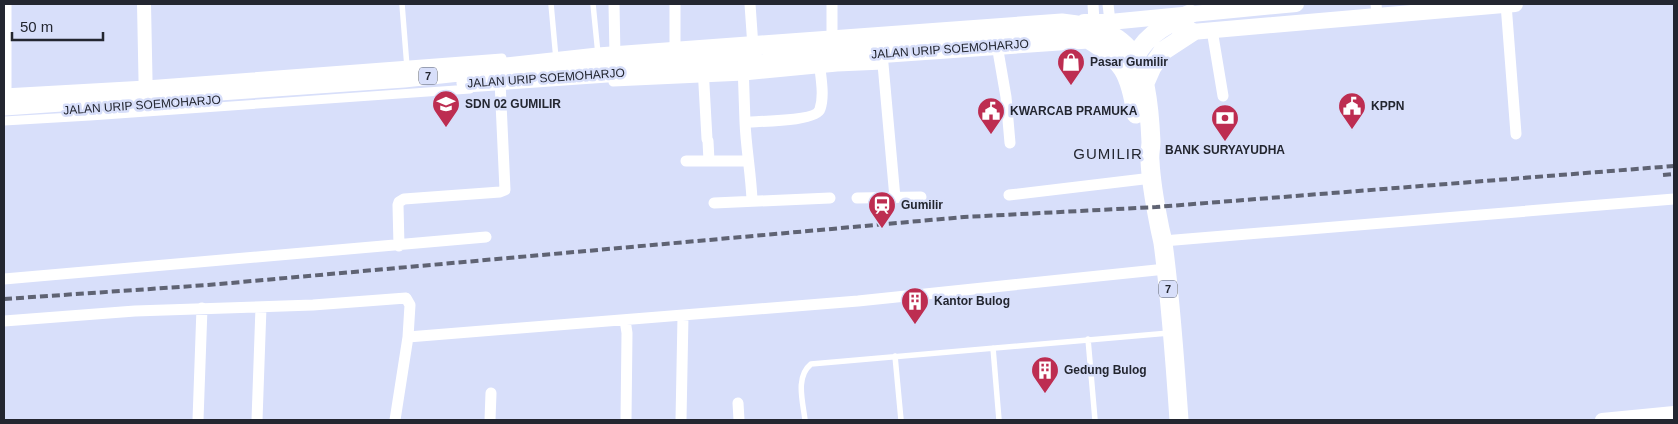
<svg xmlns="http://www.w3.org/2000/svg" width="1678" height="424" viewBox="0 0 1678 424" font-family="Arial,sans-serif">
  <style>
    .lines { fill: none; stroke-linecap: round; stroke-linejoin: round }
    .service { stroke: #fff; stroke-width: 5.5 }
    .pedestrian { stroke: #fff; stroke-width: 9 }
    .minor { stroke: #fff; stroke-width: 11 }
    .tertiary { stroke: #fff; stroke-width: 14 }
    .secondary { stroke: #fff; stroke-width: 16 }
    .trunk { stroke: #fff; stroke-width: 19 }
    .rail { stroke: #5f6373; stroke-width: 4; stroke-dasharray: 8 4; stroke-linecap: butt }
    .labels { text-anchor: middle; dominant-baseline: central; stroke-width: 5; stroke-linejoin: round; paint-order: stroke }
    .shield { fill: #d8dffa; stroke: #595e6d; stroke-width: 1 }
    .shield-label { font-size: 11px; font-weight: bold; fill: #232630 }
    .street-label { font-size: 12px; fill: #232630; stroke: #d8dffa }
    .poi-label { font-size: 12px; font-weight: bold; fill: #232630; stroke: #d8dffa; text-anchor: start }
    .quarter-label { font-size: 15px; letter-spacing: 1px; fill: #232630; stroke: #d8dffa }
  </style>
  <rect width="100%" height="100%" fill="#d8dffa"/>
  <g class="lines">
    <!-- service -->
    <path class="service" d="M402,4L407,67
      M551,4L556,59
      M593,4L598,54
      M1088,339L1095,420
      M993,348L999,420
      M895,356L901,420
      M805,420C803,402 795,377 811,364L1169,333"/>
    <!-- pedestrian -->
    <path class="pedestrian" d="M613,82L744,76L837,67L883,65
      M4,93L146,85L502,58
      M4,121L90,116L470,89"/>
    <!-- minor -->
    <path class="minor" d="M614,4L615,56
      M750,4L753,47
      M1093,4L1094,22
      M1108,4L1110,22
      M1376,4L1377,15
      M1506,4L1516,134
      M1212,30L1223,96
      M832,44V4
      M997,45L1006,97L1010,143
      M675,52V4
      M882,53L895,198
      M743,64L745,122H750C762,121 817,121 820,109C825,94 820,74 819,59
      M703,67L707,139L708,141L709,161
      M4,103L6,93V4
      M745,122C746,148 751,174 752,200
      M686,161H748
      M1009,195L1152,178
      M857,198L921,197
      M714,203L830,198
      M1163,241L1674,199
      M399,246L398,205L399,202L404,199L500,192L505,190L500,81
      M4,279L486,237
      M625,320L627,333L626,420
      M4,321L135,311L313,305L406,298L410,305L408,337L395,420
      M408,337L858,301L1166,269
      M738,403L739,420
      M198,420L202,308
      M257,420L261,307
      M490,420L491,393
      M681,420L683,316"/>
    <!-- tertiary -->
    <path class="tertiary" d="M144,4L146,104
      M1602,420L1674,413"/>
    <!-- secondary -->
    <path class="secondary" d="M1084,22H1110L1296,4
      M1180,34L1192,32L1515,4"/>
    <!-- trunk -->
    <path class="trunk" d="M1131,67C1140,39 1163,25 1190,14
      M466,83L1088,39C1123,60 1130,74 1136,114
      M1145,83L1152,67L1163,51L1192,32
      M4,106L404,78L598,57L1062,23C1091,26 1117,30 1135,57C1147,75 1150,119 1151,142C1151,148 1149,154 1150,161C1151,181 1155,204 1159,224C1160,230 1162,237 1163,243C1171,302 1175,361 1179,420"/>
    <!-- rail -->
    <path class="rail" d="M1663,175L1674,174
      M4,299L208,285L964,217L1156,207L1674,166"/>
  </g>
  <!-- icons -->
  <defs>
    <g id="shop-pin" transform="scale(1.4375)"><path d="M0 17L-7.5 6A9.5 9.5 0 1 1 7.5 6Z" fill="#bd2d51" stroke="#d8dffa"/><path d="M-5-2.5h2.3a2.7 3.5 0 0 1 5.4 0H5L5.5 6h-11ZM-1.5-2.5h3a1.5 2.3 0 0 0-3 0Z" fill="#fff"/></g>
    <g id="school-pin" transform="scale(1.4375)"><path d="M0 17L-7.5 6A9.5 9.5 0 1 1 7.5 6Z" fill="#bd2d51" stroke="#d8dffa"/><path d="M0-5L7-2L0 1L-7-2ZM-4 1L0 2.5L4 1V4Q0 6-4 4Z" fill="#fff"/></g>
    <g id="civic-pin" transform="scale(1.4375)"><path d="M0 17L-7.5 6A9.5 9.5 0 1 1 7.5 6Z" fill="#bd2d51" stroke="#d8dffa"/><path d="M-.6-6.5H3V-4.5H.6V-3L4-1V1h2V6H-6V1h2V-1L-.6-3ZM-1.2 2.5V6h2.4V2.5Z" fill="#fff"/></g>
    <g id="bank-pin" transform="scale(1.4375)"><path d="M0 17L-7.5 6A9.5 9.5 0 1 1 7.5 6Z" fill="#bd2d51" stroke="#d8dffa"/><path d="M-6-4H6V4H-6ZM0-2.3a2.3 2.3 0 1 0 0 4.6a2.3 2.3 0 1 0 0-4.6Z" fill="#fff"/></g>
    <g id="station-pin" transform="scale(1.4375)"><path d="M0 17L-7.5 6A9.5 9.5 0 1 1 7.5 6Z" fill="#bd2d51" stroke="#d8dffa"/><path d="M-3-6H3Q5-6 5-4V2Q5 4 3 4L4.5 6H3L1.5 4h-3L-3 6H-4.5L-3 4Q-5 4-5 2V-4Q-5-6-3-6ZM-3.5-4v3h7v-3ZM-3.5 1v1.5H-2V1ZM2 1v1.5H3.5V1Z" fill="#fff"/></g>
    <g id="building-pin" transform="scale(1.4375)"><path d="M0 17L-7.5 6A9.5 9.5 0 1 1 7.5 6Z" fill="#bd2d51" stroke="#d8dffa"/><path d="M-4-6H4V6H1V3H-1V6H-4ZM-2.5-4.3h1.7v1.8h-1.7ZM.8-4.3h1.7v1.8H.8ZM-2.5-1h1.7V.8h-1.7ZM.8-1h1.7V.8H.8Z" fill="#fff"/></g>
  </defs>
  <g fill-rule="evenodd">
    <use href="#shop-pin" x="1071" y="62"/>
    <use href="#school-pin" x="446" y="104"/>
    <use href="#civic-pin" x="1352" y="106"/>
    <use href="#civic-pin" x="991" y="111"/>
    <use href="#bank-pin" x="1225" y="118"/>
    <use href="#station-pin" x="882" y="205"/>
    <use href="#building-pin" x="915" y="301"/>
    <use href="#building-pin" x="1045" y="370"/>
  </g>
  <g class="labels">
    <!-- shield labels -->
    <g class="shield">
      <rect x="419" y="67.5" width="18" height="17" rx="4"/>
      <rect x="1159" y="280.5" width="18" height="17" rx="4"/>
    </g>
    <g class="shield-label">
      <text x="428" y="76">7</text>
      <text x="1168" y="289">7</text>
    </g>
    <!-- street labels -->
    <g class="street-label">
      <text transform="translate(950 49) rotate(-4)">JALAN URIP SOEMOHARJO</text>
      <text transform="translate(546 78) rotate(-4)">JALAN URIP SOEMOHARJO</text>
      <text transform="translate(142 105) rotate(-4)">JALAN URIP SOEMOHARJO</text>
    </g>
    <!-- poi labels -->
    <g class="poi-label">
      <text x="1090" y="62">Pasar Gumilir</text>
      <text x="465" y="104">SDN 02 GUMILIR</text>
      <text x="1371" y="106">KPPN</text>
      <text x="1010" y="111">KWARCAB PRAMUKA</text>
      <text x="1225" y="150" text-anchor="middle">BANK SURYAYUDHA</text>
      <text x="901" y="205">Gumilir</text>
      <text x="934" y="301">Kantor Bulog</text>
      <text x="1064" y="370">Gedung Bulog</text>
    </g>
    <!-- quarter labels -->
    <g class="quarter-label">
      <text x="1108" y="153">GUMILIR</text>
    </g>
  </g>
  <!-- border -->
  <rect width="1678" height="424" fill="none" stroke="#232630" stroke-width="10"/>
  <!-- scale -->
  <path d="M12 32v8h91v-8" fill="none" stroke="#232630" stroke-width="2.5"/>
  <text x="20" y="32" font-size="15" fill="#232630" stroke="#d8dffa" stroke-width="4" paint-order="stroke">50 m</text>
</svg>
